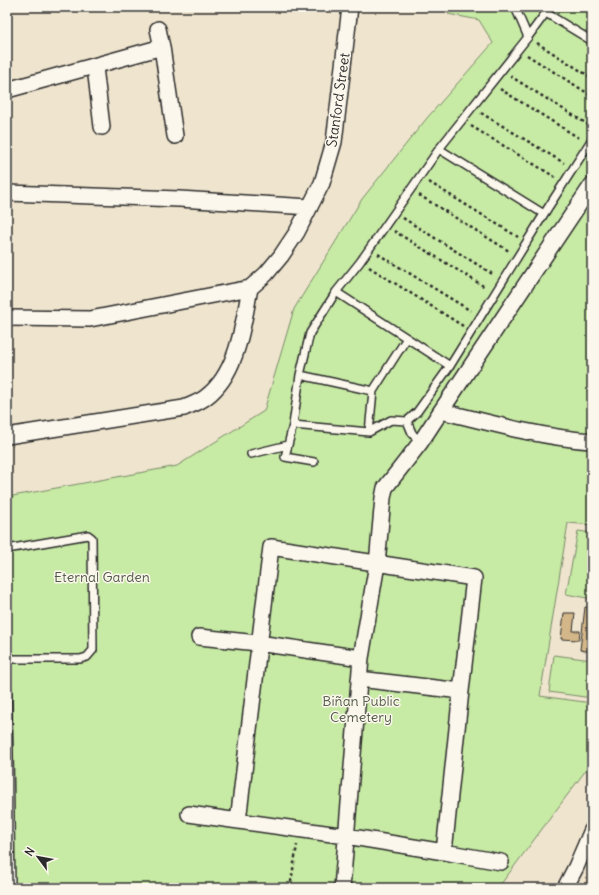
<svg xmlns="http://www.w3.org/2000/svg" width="599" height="895" viewBox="0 0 599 895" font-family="Delius,sans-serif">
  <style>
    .built { fill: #e7d6b9 }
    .green { fill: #c7eaa4; stroke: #798a68 }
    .building { fill: #d4b789; stroke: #2b2b2b }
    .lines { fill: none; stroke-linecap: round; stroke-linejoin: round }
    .lane-casing { stroke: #2b2b2b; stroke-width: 10 }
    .street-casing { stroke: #2b2b2b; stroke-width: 18 }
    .path { stroke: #2b2b2b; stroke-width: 2.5; stroke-dasharray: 3 3; stroke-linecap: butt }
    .lane { stroke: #fbf7ec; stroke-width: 7 }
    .street { stroke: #fbf7ec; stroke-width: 15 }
    .labels { text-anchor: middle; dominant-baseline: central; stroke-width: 3; stroke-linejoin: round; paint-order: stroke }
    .street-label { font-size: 14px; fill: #2b2b2b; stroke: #fbf7ec }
    .park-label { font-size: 14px; fill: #525b49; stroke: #fbf7ec }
  </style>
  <rect width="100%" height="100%" fill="#efe4ce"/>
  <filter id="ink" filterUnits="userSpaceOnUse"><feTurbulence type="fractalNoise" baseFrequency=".025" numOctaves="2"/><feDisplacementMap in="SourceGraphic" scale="8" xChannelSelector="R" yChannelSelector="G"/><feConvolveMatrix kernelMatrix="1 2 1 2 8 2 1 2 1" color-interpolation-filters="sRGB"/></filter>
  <g filter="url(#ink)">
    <!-- built -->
    <path class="built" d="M592,866V888H582Z"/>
    <!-- green -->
    <path class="green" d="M449,7H592V525L568,523L540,696L592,703V762L498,888H7V497L177,466L264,411L294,309L362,199L427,118L493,43L479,20L448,14Z
      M578,531L592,533V599L566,594Z
      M554,655L592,660V698L549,692Z"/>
    <!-- building -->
    <path class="building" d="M585,607L592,608V652L580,650Z
      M564,613H575L573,631H580L579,640L561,639Z"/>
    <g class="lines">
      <!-- lane casing -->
      <g class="lane-casing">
        <path id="lane" d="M515,7L528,37
          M546,13L592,41
          M439,149L544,214
          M336,292L310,333L300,375L293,425L369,432L391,420L407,421L412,433L420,443
          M450,366L336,292L360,262L439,149L528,37L550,7
          M300,375L373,391
          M407,421L417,412L450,366L544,214L592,139
          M293,425L285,457L314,462
          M369,432L373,391L407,338
          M251,454L288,445
          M7,549L88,535L92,538L93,650L87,657L80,659H7
          M7,685L9,753L11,888"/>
      </g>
      <!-- street casing -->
      <g class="street-casing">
        <path id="street" d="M158,29L162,47L175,136
          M95,67L102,127
          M7,90L162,47
          M7,193L179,199L310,207
          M250,288L266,274L281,256L297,232L322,183L334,142L350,7
          M7,318L90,319L250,288
          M441,411C490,423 540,437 591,441L592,439
          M7,436L184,408C191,405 200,402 206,397C238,373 243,324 250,288
          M199,637L258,643L361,658
          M359,679L461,691
          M189,814L346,836L444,852
          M238,821L271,547L474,578L461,691L444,852L501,862
          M342,888L361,658L377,564L383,498L385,488L420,443L441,411L592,185
          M565,888L576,867L592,830"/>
      </g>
      <!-- path -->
      <path class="path" d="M537,43L592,78
        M527,55L592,96
        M510,76L592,127
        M500,89L579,138
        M481,113L564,163
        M471,126L555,177
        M429,182L518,237
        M419,195L509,251
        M403,218L494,275
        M394,231L485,287
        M378,254L471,311
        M369,267L463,326
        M356,887L363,888
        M290,888L297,845"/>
      <!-- lane -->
      <use href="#lane" class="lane"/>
      <!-- street -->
      <use href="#street" class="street"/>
    </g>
  </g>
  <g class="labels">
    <!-- street labels -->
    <g class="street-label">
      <text transform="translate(338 100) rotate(-82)">Stanford Street</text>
    </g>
    <!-- park labels -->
    <g class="park-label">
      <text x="102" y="577">Eternal Garden</text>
      <text x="361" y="701">Biñan Public<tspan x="361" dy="16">Cemetery</tspan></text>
    </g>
  </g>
  <!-- margin -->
  <rect width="599" height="895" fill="none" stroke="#fbf7ec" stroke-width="24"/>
  <rect x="12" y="12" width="575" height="871" fill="none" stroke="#2b2b2b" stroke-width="1.5" filter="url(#ink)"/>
  <!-- north arrow -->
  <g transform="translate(38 857) rotate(302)" stroke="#fbf7ec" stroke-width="3" paint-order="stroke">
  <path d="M0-3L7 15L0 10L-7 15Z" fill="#2b2b2b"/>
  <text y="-6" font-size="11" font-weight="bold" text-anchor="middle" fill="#2b2b2b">N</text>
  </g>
</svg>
